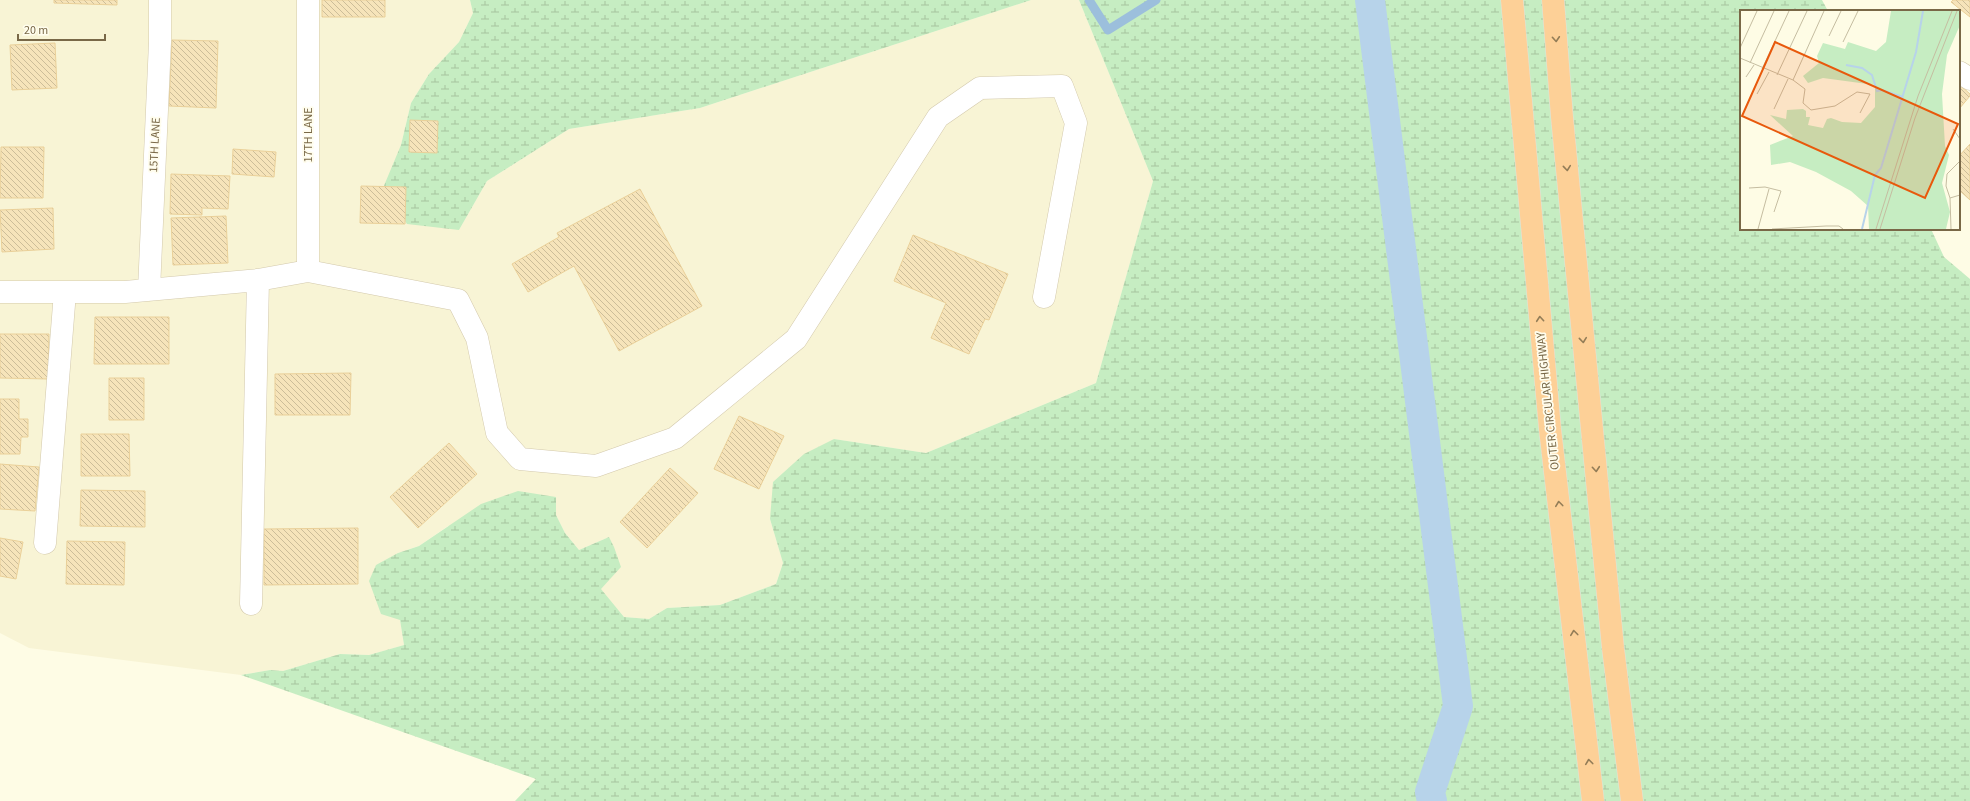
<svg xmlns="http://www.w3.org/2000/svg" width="1970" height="801" viewBox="0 0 1970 801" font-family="'Source Sans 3',sans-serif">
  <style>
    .residential { fill: #f8f4d5 }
    .wetland { fill: url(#wetland-marsh) }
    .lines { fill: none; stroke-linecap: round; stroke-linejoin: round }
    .stream { stroke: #9cbfdc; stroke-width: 9 }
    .canal { stroke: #b7d3ea; stroke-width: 30 }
    .building { fill: url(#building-back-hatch); stroke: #ead099 }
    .minor-casing { stroke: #d3c9ac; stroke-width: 23 }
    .highway-casing { stroke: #e4e1da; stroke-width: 23 }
    .minor { stroke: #fff; stroke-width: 22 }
    .highway { stroke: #fdd097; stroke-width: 22 }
    .oneway { stroke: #937d57 }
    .labels { text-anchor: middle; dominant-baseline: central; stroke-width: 3.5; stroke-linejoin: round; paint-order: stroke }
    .street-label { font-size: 12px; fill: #796847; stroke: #fffded }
    .inset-river { fill: none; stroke: #b7d3ea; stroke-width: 2 }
    .inset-road { fill: none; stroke: #c5bda1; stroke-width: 1 }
    .view { fill: #e8590c; fill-opacity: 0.15; stroke: #e8590c; stroke-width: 2 }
    .inset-edge { fill: none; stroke: #796847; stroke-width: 2 }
  </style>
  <defs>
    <pattern id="wetland-marsh" width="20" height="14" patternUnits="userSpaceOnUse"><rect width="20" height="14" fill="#c6edc2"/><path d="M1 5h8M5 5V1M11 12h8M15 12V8" fill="none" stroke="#a6c49f"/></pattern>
    <pattern id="building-back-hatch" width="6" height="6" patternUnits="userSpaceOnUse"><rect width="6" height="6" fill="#f6e4ba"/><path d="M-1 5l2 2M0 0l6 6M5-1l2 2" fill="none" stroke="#ccbd99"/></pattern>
  </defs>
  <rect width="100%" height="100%" fill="#fefce5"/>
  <!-- residential -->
  <path class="residential" d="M0,0H470L473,13L459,42L429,74L411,103L401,145L459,230L487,181L569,129L700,108L1031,0H1079L1153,181L1096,383L926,453L834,439L770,519L783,563L776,584L720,605L667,608L649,619L624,617L600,589L609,537L579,550L565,533L556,515L448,526L419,546L398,553L400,620L404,645L387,650L369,655L340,654L283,671L270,670L241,675L29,648L0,633Z"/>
  <!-- wetland -->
  <path class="wetland" d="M470,0H1031L700,108L569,129L487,181L459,230L407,224L383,188L401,145L411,103L429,74L459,42L473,13Z
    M1079,0H1822L1828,11H1741V229H1931L1944,257L1970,279V801H515L536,779L241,675L270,670L283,671L340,654L369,655L404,645L400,620L381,614L369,581L376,565L398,553L419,546L481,504L518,491L556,497V515L565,533L579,550L609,537L614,547L621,567L601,589L624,617L649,619L667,608L720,605L776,584L783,563L770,519L773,482L804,454L834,439L926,453L1096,383L1153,181Z"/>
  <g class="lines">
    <!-- stream -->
    <path class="stream" d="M1089,0L1108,30L1156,0"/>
    <!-- canal -->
    <path class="canal" d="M1370,0L1458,706L1430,792L1432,801"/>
  </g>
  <!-- building -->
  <path class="building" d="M54,0H117V5L54,3Z
    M322,0H385V17H322Z
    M1953,0H1970V17L1951,2Z
    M172,40L218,41L216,108L169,106Z
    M55,43L57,88L12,90L10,45Z
    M1959,84L1970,94V96L1959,109Z
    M410,120L438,121L437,153L409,152Z
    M1970,144V200L1959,190V156Z
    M1,147H44L43,198H0Z
    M233,149L276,152L274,177L232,174Z
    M171,174L230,176L228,209L202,208V215L170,214Z
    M361,186L406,187L405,224L360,223Z
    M640,189L702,306L619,351L574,266L528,292L512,264L559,237L557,233Z
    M53,208L54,249L2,252L0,210Z
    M226,216L228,263L173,265L171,218Z
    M913,235L1008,274L989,320L985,319L969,354L931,338L946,303L894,281Z
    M95,317H169V364H94Z
    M0,334H49L48,379L0,378Z
    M351,373L350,415H275V374Z
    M109,378H144V420H109Z
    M0,399H19V419H28V437H21L20,454H0Z
    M739,416L784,436L759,489L714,469Z
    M81,434H129L130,476H81Z
    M449,443L477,474L418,528L390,497Z
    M0,464L39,467L35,511L0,509Z
    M670,468L698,493L647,548L620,522Z
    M81,490L145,491V527L80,526Z
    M358,528V584L264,585V529Z
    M0,538L23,542L16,579L0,576Z
    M67,541L125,542L124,585L66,584Z"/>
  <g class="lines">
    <!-- minor casing -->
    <g class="minor-casing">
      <path id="minor" d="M1959,72L1970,79
        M308,271V0
        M149,290L160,42V0
        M0,292H125L258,280L308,271L458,300L477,338L497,433L520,459L596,466L675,438L796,339L938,117L980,88L1062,86L1076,123L1044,297
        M45,543L65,292
        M251,604L258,280"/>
    </g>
    <!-- highway casing -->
    <g class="highway-casing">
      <path id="highway" d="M1512,0L1550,429L1593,801
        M1553,0L1562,117L1613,648L1632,801"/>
    </g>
    <!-- minor -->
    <use href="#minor" class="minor"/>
    <!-- highway -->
    <use href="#highway" class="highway"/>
  </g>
  <!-- one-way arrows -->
  <defs><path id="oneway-chevron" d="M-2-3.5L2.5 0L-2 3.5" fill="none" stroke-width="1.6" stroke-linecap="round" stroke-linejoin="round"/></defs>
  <g class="oneway">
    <use href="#oneway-chevron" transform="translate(1556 39) rotate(86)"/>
    <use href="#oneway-chevron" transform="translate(1567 168) rotate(84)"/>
    <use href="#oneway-chevron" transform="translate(1540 319) rotate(-95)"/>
    <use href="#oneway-chevron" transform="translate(1583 340) rotate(84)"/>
    <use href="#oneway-chevron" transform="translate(1596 469) rotate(85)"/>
    <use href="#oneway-chevron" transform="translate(1559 504) rotate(-97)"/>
    <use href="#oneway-chevron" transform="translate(1574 633) rotate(-97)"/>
    <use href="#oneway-chevron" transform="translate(1589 762) rotate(-97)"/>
  </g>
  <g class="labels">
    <!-- street labels -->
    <g class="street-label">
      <text transform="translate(308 135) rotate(-90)">17TH LANE</text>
      <text transform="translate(155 145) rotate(-87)">15TH LANE</text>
      <text transform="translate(1548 401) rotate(-96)">OUTER CIRCULAR HIGHWAY</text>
    </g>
  </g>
  <!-- overview -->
  <g transform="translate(1740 10)">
    <rect width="220" height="220" fill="#fefce5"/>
    <path d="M151,1H220V15L207,45L202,84L205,136L209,145L202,173L210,202L206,219H129L128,196L111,181L76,162L50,152L31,155L30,135L53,126L30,105L46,109L47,100L63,99L66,101V107H70L68,115L83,118L87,109L91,108L102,112L121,113L135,97V75L83,68L68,73L63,66L79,53L77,46L83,33L105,39L108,32L136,41L146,32Z" fill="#c6edc2"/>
    <path class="inset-river" d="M106,55L122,58L132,65L137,81L142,80L163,87M122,219L135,165L141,158L176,42L183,1"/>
    <path class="inset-road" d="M89,26L101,1M103,32L118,1M0,38L17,1M0,48L53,70L65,79L63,93L71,100L95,96L117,82L130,84L120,103M10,53L34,1M22,59L49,1M37,65L67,1M6,67L14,55M53,70L84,1M17,84L29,62M34,99L48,69M213,119L220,129M9,178L25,177L41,181L34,202M210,188L206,176L207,164L220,151M18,219L29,179M32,219L86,216H99L103,219M136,219L178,86L212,1M140,219L175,108L217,1M211,219L210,188L220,185"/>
    <path class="view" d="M35,32L218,114L185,188L2,106Z"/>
    <rect width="220" height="220" class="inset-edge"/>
  </g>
  <!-- scale -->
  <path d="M18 34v6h87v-6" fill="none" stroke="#796847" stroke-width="2"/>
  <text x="24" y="34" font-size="12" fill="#796847" stroke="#fffded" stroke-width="3" paint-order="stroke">20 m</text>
</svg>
